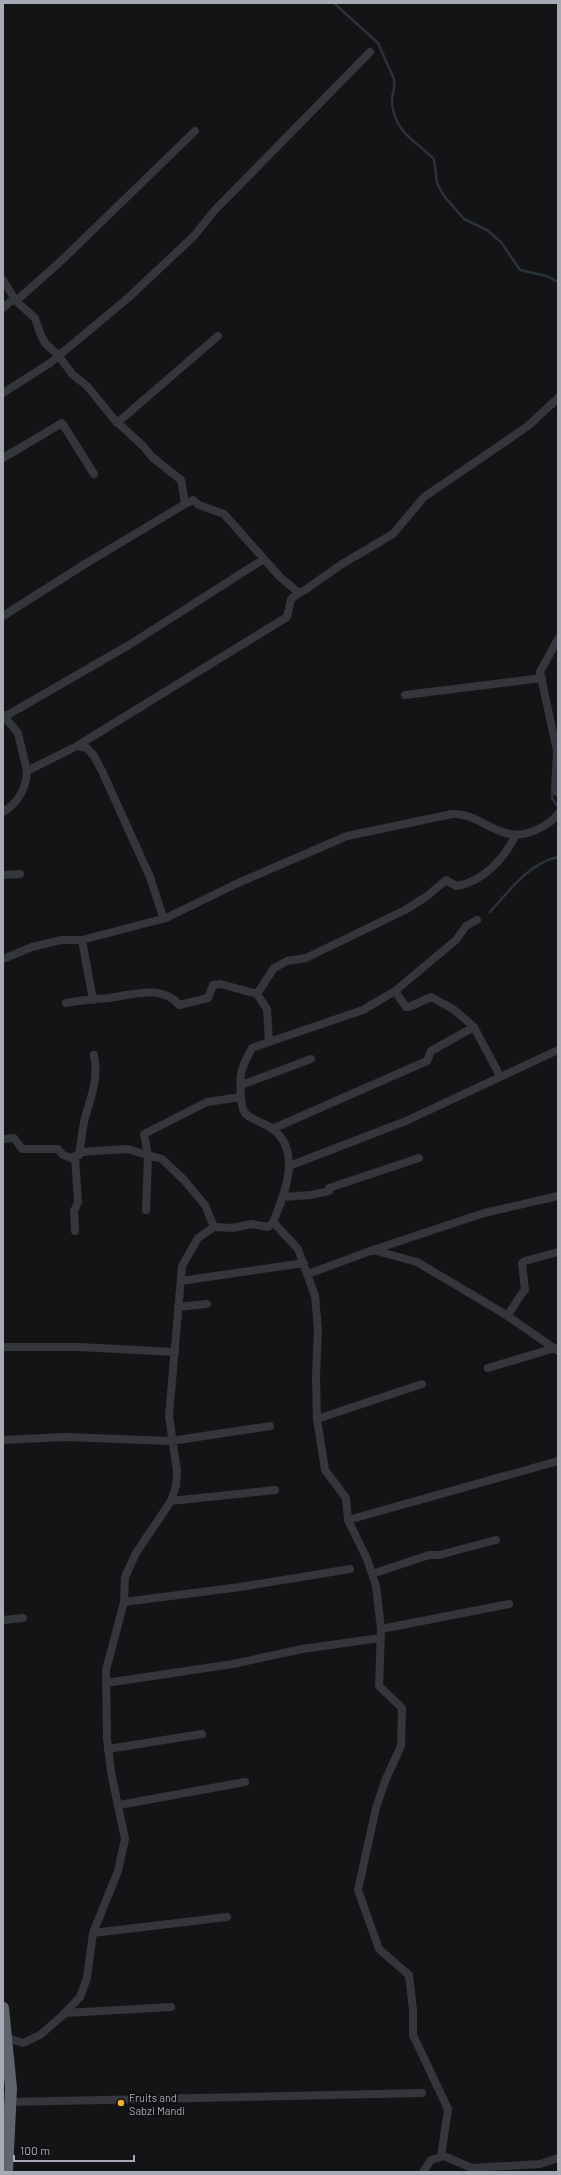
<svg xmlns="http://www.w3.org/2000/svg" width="561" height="2175" viewBox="0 0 561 2175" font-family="Barlow,sans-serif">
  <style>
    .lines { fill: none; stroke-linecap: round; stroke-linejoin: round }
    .stream { stroke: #2a3339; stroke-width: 2.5 }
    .minor { stroke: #35363b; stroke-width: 8 }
    .highway { stroke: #61646c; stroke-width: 12 }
    .poi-dot { fill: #efb133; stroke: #0f0f11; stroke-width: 1.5 }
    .labels { text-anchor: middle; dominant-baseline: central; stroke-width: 3.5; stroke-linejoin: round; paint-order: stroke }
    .poi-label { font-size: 11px; fill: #a6abb6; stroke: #0f0f11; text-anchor: start }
  </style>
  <rect width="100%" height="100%" fill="#141416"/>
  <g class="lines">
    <!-- stream -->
    <path class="stream" d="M334,3L378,43L394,79C396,88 391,95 392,103C395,133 415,140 434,159L437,183L444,196L464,219L487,230L501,242L520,270L547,276L558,282
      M553,790L552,798L558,807
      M490,912C509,891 529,863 558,857"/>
    <!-- minor -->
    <path class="minor" d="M3,280L16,301L35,318L40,333L45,343L59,356L72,374L87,386L114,419L143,446L152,457L181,480L185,504L85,564L3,616
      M3,308L11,301H16L60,262L195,131
      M3,393L50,363L128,298L194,236L214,211L370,52
      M117,423L218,336
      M3,458L62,423L94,474
      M185,504L193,500L199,505L224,514L264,559
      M558,639L540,672L557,751L555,789L558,793
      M405,695L542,678
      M3,715L18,733L27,771L77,746L87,748L94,756L102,771L150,877L163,917L166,918
      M4,717L129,645L264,559L280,577L299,593L305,590L342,564L393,534L424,497L528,426L558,398
      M77,746L287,617L291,599L299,593
      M3,812C18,803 26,788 27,771
      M3,875L20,874
      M82,940L93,1000
      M3,959L32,947L61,940H82L166,918L238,883L347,836L452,814C483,812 500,848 538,829C546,825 553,821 558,814
      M395,991L406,1007H409L431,997L453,1009L474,1027L500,1076
      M66,1003C81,1000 94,999 109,998C130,995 163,984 179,1005L208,998L213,985L220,984L257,994
      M269,1042L363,1010L395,991L456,940L466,926L477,920
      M241,1085L311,1059
      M272,1129L427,1061L431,1051L474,1027
      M3,1139L14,1138L22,1149H58L63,1155L71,1158L82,1152L127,1149L162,1159L184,1180L205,1205L214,1227
      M79,1155C81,1143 82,1130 85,1118C91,1097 99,1077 94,1055
      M75,1156L78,1202L74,1211L75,1231
      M289,1166L406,1121L558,1050
      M283,1197L311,1195L329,1191V1188L419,1158
      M146,1210L148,1155L144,1134L207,1102L241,1097
      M273,1222C284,1196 302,1153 274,1130C266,1123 252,1121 245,1113C240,1107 240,1081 241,1074C242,1065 248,1056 252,1048L269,1042L267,1009L257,994L274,968L287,961L306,958L405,910L426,897L446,880L456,886C484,882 504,858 516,835
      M373,1250L484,1213L558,1196
      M308,1274L373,1250L417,1262L503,1313L558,1351
      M181,1281L304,1263
      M178,1307L207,1304
      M507,1315C515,1307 517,1298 525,1290L522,1263L525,1261L558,1252
      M3,1347H78L175,1352
      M488,1368L555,1348
      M317,1419L422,1384
      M3,1440L65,1437L171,1441L270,1426
      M171,1501L275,1490
      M348,1520L558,1461
      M372,1574L429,1555H439L496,1540
      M124,1602L240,1587L350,1569
      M3,1620L23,1618
      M381,1629L509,1604
      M106,1683L233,1664L302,1649L380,1638
      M108,1749L202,1734
      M119,1805L245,1782
      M93,1933L227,1917
      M65,2013L171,2007
      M4,2037L23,2043L40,2035L62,2016L80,1997L87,1978L93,1933L118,1871L125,1839L111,1772L107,1738L106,1670L124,1602L125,1577L136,1553L171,1501L176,1486L177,1471L169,1416L182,1266L198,1238L214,1227L232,1228L251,1224L268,1227L273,1222L298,1249L315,1296L318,1330L316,1377L317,1419L325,1470L346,1498L348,1520L367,1559L376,1586L381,1629L379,1686L402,1708L401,1746L385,1781L376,1808L358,1890L379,1949L409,1975L413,2010V2035L448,2109L441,2157
      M10,2102L422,2093
      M423,2172L431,2160L444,2156L472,2168L540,2164L558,2158"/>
    <!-- highway -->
    <path class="highway" d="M3,2008L11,2088L7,2172"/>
  </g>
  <!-- markers -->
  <circle class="poi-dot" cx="121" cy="2103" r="4"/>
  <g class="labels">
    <!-- poi labels -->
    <g class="poi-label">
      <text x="129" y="2097">Fruits and<tspan x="129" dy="13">Sabzi Mandi</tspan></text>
    </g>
  </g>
  <!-- border -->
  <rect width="561" height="2175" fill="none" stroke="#a6abb6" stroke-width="8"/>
  <!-- scale -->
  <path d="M14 2155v6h120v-6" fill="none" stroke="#a6abb6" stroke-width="2"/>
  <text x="20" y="2155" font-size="12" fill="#a6abb6" stroke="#0f0f11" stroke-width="3" paint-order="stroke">100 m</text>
</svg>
